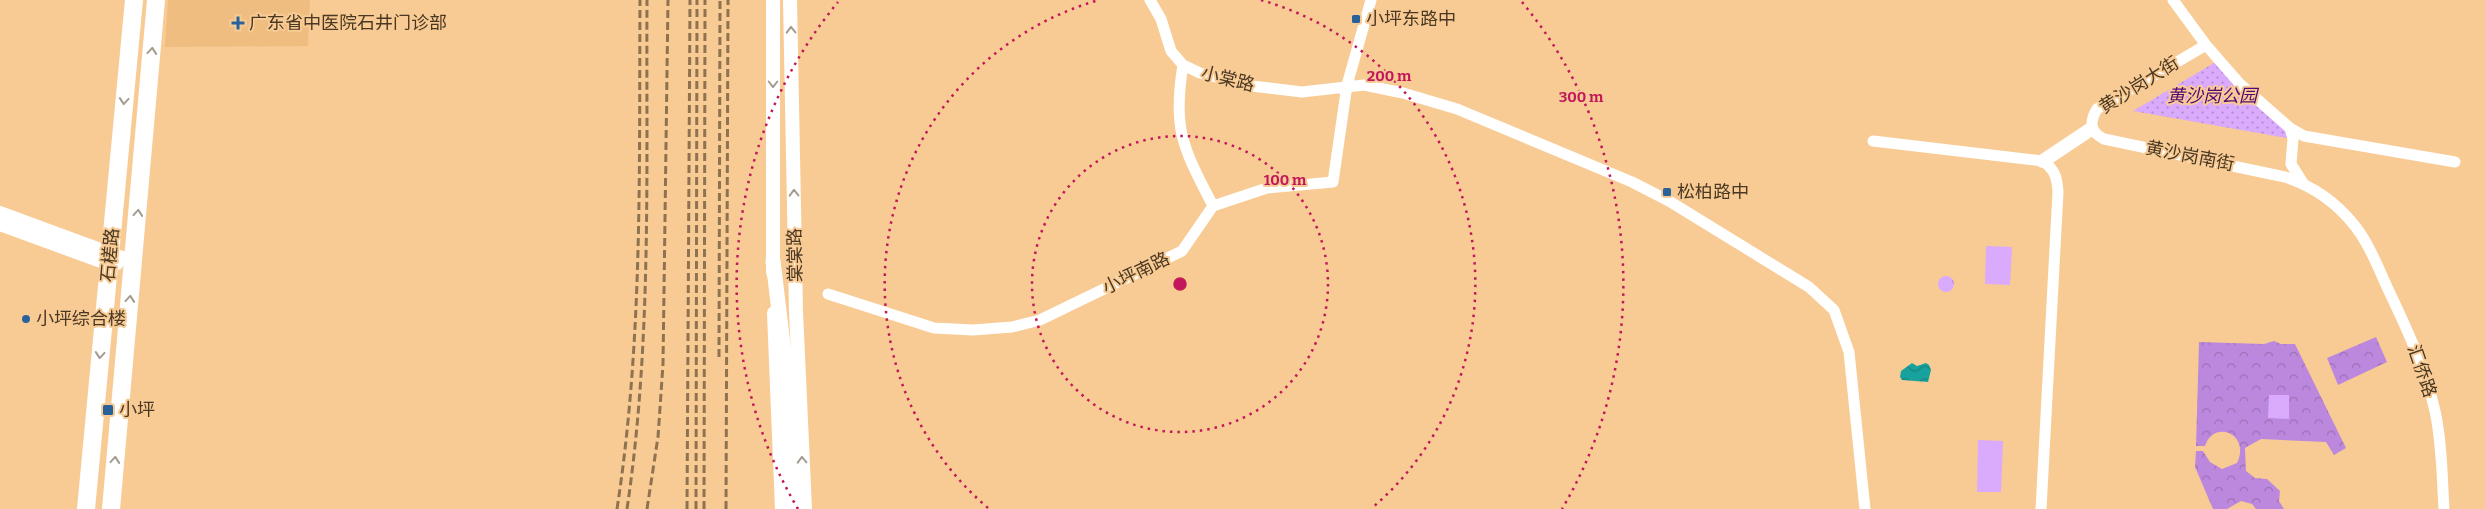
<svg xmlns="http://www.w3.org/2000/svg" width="2485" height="509" viewBox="0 0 2485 509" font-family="Bitter,'Noto Sans SC',serif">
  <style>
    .built { fill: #efbd80 }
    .grass { fill: url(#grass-tufts) }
    .forest { fill: url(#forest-crowns) }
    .park { fill: url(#park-dots) }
    .garden { fill: #daaafc }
    .water { fill: url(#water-waves) }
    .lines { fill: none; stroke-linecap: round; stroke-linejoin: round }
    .minor { stroke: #fff; stroke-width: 11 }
    .tertiary { stroke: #fff; stroke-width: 14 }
    .secondary { stroke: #fff; stroke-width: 15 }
    .primary { stroke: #fff; stroke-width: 18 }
    .rail { stroke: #8f724f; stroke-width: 3; stroke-dasharray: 8 4; stroke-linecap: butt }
    .oneway { stroke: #a59c90 }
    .ring { fill: none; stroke: #c2185b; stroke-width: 2.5; stroke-dasharray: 2.5 5 }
    .poi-dot { fill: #29629a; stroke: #f8cb95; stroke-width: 2 }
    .labels { text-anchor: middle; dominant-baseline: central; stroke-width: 4; stroke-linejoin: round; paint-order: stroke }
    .poi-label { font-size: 18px; fill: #4b3822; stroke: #f8cb95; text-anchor: start }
    .street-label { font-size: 18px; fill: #4b3822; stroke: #f8cb95 }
    .park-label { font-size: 18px; font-style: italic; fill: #520774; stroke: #f8cb95 }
    .centre { fill: #c2185b; stroke: #f8cb95; stroke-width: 2.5 }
    .ring-label { font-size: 15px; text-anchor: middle; font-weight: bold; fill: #c2185b; stroke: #f8cb95; stroke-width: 4; stroke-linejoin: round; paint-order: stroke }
  </style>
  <defs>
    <pattern id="grass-tufts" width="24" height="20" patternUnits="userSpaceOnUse" patternTransform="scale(1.25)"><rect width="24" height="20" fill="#daaafc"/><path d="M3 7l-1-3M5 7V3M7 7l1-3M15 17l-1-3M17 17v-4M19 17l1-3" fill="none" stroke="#b38bcc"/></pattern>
    <pattern id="forest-crowns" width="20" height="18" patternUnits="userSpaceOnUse" patternTransform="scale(1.25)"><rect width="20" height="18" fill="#bc88de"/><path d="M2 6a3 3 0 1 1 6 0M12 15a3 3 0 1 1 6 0" fill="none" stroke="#9b70b4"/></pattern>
    <pattern id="park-dots" width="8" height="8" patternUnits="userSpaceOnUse" patternTransform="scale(1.25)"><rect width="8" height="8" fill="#daaafc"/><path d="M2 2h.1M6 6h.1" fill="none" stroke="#b38bcc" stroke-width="1.8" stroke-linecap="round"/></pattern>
    <pattern id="water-waves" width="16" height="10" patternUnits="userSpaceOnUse" patternTransform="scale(1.25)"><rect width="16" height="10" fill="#17a29d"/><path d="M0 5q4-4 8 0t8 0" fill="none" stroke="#178580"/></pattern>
  </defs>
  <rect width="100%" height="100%" fill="#f8cb95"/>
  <!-- built -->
  <path class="built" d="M168,0H310L308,46L165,47Z"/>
  <!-- grass -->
  <path class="grass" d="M1938 284a8 8 0 1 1 16 0a8 8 0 1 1-16 0Z"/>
  <!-- forest -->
  <path class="forest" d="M2376,337L2387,362L2338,385L2327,358Z
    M2274,341L2281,344H2295L2346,448L2334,455L2326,442L2261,439L2245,448L2246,471L2255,478L2267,479L2280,491L2279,501L2284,509H2256L2252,504L2241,501L2227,509H2213L2195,467L2196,451H2203L2210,462L2222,469L2237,463C2251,434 2214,419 2205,446H2196L2199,342L2264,344Z"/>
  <!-- park -->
  <path class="park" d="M2219,60L2293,139L2133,111Z"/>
  <!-- garden -->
  <path class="garden" d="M1986,246L2012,247L2010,285L1985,284Z
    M2269,395H2289V419L2268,418Z
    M1978,440L2003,441L2001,492H1977Z"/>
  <!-- water -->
  <path class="water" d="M1912,363L1917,366L1926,363L1929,365L1931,370L1928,382L1902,380L1900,377L1901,371Z"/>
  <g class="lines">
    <!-- minor -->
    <path class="minor" d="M1150,0L1161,19L1171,51L1183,65L1200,73L1252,86L1302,92L1364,85L1403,93L1457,109L1632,182L1669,201L1809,287L1834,310L1849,352L1865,509
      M2173,0L2206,45L2240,84L2290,128L2293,139L2291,164L2303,183
      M2206,45L2097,109C2089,122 2090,132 2104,139L2285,177C2313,186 2337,203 2355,226C2369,244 2378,267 2387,287C2406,327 2425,367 2435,411C2442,443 2442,477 2444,509
      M1183,65C1172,131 1184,149 1213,206
      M2290,128L2304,136L2455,162
      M1873,141L2043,161C2055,170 2057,177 2058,192L2041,509
      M828,294L934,328L973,330L1012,327L1040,320L1182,251L1213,206L1267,188L1333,182L1347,85L1371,0"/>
    <!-- tertiary -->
    <path class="tertiary" d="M790,0L796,311L805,509
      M2043,161L2091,129
      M0,213L133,262
      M0,224L109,264L117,263
      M773,272V0
      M774,313L782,509"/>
    <!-- secondary -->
    <path class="secondary" d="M773,261L785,361L793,509"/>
    <!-- primary -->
    <path class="primary" d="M86,509L134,0
      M111,509L156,0"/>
    <!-- rail -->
    <path class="rail" d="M719,357L720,0
      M617,509C643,340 639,170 640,0
      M627,509C652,341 646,170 647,0
      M647,509L658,437L663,364L668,0
      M687,509L690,0
      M696,509L697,0
      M704,509L705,0
      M726,509L728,0"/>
  </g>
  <!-- one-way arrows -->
  <defs><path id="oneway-chevron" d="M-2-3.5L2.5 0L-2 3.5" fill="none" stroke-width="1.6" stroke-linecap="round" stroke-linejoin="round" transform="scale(1.25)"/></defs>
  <g class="oneway">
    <use href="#oneway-chevron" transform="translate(791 30) rotate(-91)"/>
    <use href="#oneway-chevron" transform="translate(152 51) rotate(-85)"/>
    <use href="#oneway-chevron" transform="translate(773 84) rotate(90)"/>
    <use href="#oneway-chevron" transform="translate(124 101) rotate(95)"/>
    <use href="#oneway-chevron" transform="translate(794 193) rotate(-91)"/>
    <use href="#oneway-chevron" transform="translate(138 213) rotate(-85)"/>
    <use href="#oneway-chevron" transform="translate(130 299) rotate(-85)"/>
    <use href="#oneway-chevron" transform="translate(100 355) rotate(95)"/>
    <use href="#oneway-chevron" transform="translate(115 460) rotate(-85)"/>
    <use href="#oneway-chevron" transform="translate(802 460) rotate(-92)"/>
  </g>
  <!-- distance rings -->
  <g class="ring">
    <circle cx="1180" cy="284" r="148"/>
    <path d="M988 508A295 295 0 0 1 1099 0M1261 0A295 295 0 0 1 1372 508"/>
    <path d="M798 509A443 443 0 0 1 838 2M1522 2A443 443 0 0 1 1562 509"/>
  </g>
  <!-- markers -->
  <g class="poi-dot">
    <rect x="1351" y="14" width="10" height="10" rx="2.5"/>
    <path d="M235.5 15.5h5v5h5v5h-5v5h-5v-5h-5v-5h5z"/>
    <rect x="1662" y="187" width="10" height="10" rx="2.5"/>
    <circle cx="26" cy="319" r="5"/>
    <rect x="102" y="404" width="12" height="12" rx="2.5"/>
  </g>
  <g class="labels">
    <!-- poi labels -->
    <g class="poi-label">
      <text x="1366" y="19">小坪东路中</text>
      <text x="249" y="23">广东省中医院石井门诊部</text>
      <text x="1677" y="192">松柏路中</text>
      <text x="36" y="319">小坪综合楼</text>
      <text x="119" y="410">小坪</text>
    </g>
    <!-- street labels -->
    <g class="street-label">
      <text transform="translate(1228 79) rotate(14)">小棠路</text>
      <text transform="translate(2139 85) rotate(-32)">黄沙岗大街</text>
      <text transform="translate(2190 156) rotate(11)">黄沙岗南街</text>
      <text transform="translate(110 255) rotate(-85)">石槎路</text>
      <text transform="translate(795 255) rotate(-91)">棠棠路</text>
      <text transform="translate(1136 273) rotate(-26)">小坪南路</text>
      <text transform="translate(2422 371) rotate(71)">汇侨路</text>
    </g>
    <!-- park labels -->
    <g class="park-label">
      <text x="2212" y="96">黄沙岗公园</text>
    </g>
  </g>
  <circle cx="1180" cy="284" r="8" class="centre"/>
  <g class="ring-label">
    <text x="1389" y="81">200 m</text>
    <text x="1581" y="102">300 m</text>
    <text x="1285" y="185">100 m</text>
  </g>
</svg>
